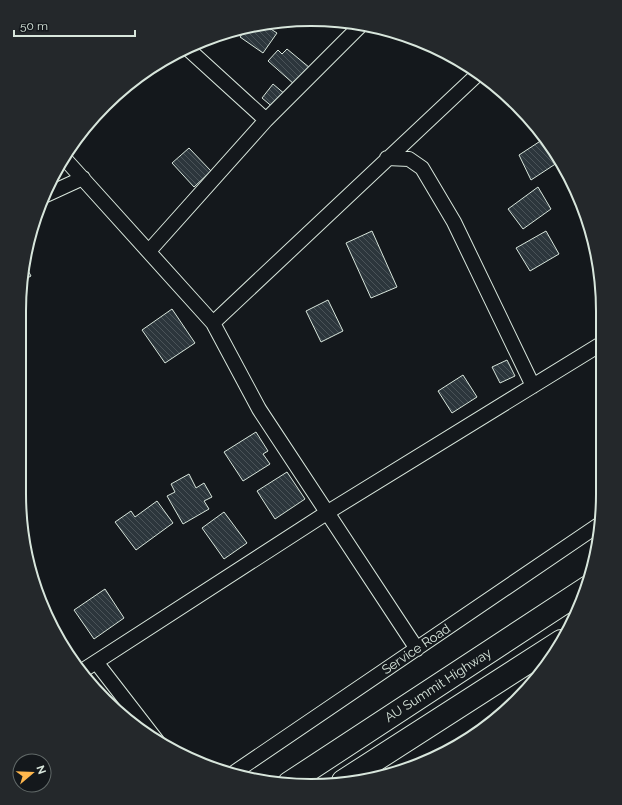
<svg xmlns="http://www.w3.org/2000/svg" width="622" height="805" viewBox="0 0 622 805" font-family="Raleway,sans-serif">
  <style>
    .building { fill: url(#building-back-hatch); stroke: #d8e6dc }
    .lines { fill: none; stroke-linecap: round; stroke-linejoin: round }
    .minor-casing { stroke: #d8e6dc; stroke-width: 16 }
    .primary-casing { stroke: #d8e6dc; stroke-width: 24 }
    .minor { stroke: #14181c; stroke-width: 14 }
    .primary { stroke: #14181c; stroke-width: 22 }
    .labels { text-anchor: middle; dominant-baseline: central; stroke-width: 3; stroke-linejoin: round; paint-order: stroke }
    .street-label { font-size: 13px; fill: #d8e6dc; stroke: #14181c }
    .rim { fill: none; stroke: #d8e6dc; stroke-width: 2 }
  </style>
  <defs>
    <pattern id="building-back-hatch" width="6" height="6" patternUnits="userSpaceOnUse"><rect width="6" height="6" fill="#2c363c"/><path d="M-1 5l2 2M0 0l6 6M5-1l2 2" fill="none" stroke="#4a5358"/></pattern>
  </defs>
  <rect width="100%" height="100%" fill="#14181c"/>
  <!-- building -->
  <path class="building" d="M263,24L277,33L263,53L240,37L247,27Z
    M287,49L310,68L295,85L268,61L278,50L282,54Z
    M273,84L286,95L275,109L262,98Z
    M545,138L554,149L560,161L531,180L519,155Z
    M189,148L211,171L194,187L172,163Z
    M538,187L551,209L523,229L508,209Z
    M372,231L397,287L371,298L346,243Z
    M546,231L559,254L530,271L516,248Z
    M25,265L31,276L22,281Z
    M328,300L343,331L321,342L306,311Z
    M172,309L195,343L165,363L142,330Z
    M507,360L515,376L500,383L492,367Z
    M463,375L477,397L452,413L438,391Z
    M256,432L268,451L263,454L270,464L243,481L224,452Z
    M287,472L305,499L275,519L257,491Z
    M189,474L196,488L204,483L212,497L204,501L209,509L183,524L167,496L175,492L171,484Z
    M157,501L173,523L136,550L115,522L131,511L135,517Z
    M224,512L247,543L224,559L202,528Z
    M105,589L124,618L94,639L74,610Z"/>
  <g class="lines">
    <!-- minor casing -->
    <g class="minor-casing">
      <path id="minor" d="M266,120L362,24
        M387,158L409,159L422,168L454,222L533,386
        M65,159L213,323L259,409L417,649
        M46,195L83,178
        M149,251L266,120L187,48
        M213,323L479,73
        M96,662L157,741
        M82,671L328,512L601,344
        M232,774L600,524"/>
    </g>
    <!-- primary casing -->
    <g class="primary-casing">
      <path id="primary" d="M343,781L561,641
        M289,783L588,587"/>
    </g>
    <!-- minor -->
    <use href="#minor" class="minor"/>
    <!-- primary -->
    <use href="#primary" class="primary"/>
  </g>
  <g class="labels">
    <!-- street labels -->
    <g class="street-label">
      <text transform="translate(416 649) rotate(-34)">Service Road</text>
      <text transform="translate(438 685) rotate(-33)">AU Summit Highway</text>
    </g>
  </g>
  <!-- crop -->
  <path d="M0 0H622V805H0ZM311 26H311A285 285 0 0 1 596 311V494A285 285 0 0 1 311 779H311A285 285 0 0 1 26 494V311A285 285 0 0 1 311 26Z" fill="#24282b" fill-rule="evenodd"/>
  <path class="rim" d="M311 26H311A285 285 0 0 1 596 311V494A285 285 0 0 1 311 779H311A285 285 0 0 1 26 494V311A285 285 0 0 1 311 26Z"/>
  <!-- north arrow -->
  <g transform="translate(32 773) rotate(71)"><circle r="19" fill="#14181c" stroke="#626a69"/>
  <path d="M0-3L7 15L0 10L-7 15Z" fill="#ffb74d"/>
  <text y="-6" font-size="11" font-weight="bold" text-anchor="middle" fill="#d8e6dc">N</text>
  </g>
  <!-- scale -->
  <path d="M14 30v6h121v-6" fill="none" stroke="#d8e6dc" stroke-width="2"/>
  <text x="20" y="30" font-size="12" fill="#d8e6dc" stroke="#14181c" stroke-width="3" paint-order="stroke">50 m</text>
</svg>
